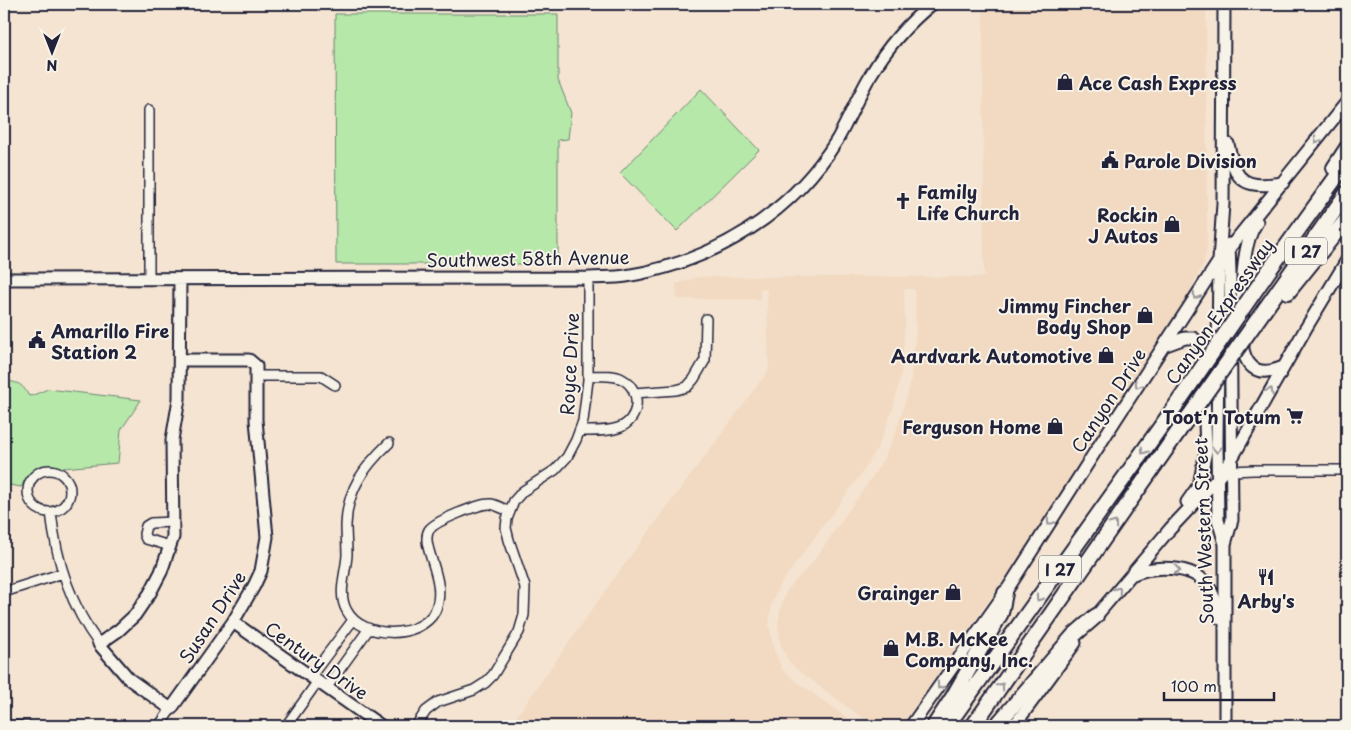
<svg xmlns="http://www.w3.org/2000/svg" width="1351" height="730" viewBox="0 0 1351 730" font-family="'Playpen Sans',sans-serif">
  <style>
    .built { fill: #f2d9c1 }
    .green { fill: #b6e8a9; stroke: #6c8572 }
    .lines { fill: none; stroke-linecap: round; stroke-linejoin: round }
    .minor-casing { stroke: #22223b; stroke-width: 12 }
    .major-casing { stroke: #22223b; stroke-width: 15 }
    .highway-casing { stroke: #22223b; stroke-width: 18 }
    .minor { stroke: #f7f3e8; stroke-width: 9 }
    .major { stroke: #f7f3e8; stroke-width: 11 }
    .highway { stroke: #f7f3e8; stroke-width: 14 }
    .highway-bridge-casing { stroke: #22223b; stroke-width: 18; stroke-linecap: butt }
    .highway-bridge { stroke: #f7f3e8; stroke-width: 14 }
    .oneway { stroke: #97959a }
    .labels { text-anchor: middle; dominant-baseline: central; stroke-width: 4; stroke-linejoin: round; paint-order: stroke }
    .shield { fill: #f7f3e8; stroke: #62616f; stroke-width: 1 }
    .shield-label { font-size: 16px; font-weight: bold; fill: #22223b }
    .poi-label { font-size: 18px; font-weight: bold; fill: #22223b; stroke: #f7f3e8; text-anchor: end }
    .street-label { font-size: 18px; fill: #22223b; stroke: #f7f3e8 }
  </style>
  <rect width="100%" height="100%" fill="#f4e4d1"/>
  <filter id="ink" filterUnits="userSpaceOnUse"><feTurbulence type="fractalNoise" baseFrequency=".02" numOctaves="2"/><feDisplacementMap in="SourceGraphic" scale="10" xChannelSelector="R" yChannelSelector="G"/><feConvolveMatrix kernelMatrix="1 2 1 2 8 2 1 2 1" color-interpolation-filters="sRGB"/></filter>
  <g filter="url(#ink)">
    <!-- built -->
    <path class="built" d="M983,4H1206L1207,246L1204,262L1189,293L1015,563L901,726H874L800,672L789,661L781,646L778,625L781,607L787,590L813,562L873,476L883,460L896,432L910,386L916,331L915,289H904L905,325L901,372L894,405L886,427L877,448L864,470L779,586L771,605L769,625L773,648L782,669L794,680L858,726H510L613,580L769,370L767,289H760V299H677L676,284L699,277H987L984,276Z"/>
    <!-- green -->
    <path class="green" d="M335,14H558V80L571,113L568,139L558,140V264H336Z
      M701,89L759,150L677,231L620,173Z
      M4,380C16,383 22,382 28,395L31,396L48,389L141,400L121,430L118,463L63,468L51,465L39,466L27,476L21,487L4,484Z"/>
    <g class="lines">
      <!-- minor casing -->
      <g class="minor-casing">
        <path id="minor" d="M149,279V110
          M257,376H321L335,385
          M634,393L676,390L687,387L694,379L705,360L706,319
          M580,431C592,431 606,432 618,428C640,421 643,390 622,379C613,374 598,376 588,376
          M389,443C365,466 347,489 346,525C346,535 347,545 347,555C346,573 337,594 347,611C362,639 420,640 435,611C449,581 419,546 429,530C435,521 480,503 491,504C497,505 503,509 509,511
          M28 491a21 21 0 1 1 42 0a21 21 0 1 1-42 0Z
          M1226,473L1232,471L1253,470H1347
          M51,512C56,560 70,605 99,644
          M170,546L146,539L144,534L146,526L151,523L173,522
          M4,592L63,573
          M311,676L353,620
          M327,687L368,630
          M4,726H27
          M159,726L171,709
          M286,726L318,681
          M416,726L426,711L438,702L474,690L485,683L493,675L519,632L524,615L525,587L509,540L506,528L507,519L514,501L523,491L555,470L567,457L576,440L583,421L588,380V278"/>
      </g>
      <!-- major casing -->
      <g class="major-casing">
        <path id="major" d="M1224,4L1223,204L1219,261L1217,443L1218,520L1225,544V726
          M1228,144C1230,153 1232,163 1236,171C1244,189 1268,185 1283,183
          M1257,222C1237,250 1243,315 1243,350C1249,373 1263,375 1283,367
          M4,279L588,278C601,277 614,278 626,276C712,262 791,215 837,140C849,119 858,96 870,76C886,49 908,23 932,4
          M180,279L179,399L172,440L173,537L161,572L150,593L135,615L119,630L99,644L129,679L171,709L233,622L254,586L261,571L267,537L256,420V366L249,360H181
          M1166,345L1185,338H1193L1199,342L1205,353L1204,393L1206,451L1199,485L1187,502
          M1225,544L1232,520L1230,272L1229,244
          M1131,575C1152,565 1193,564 1208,586C1215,595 1217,608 1221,619
          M233,622L381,726
          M1091,622L1170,529L1218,478L1231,460L1306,328L1347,260
          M911,726L1005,593L1116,419L1219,261L1347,102
          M1014,726L1075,643"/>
      </g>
      <!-- highway casing -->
      <g class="highway-casing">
        <path id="highway" d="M1334,168L1347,148
          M1270,269L1347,162
          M1288,292L1347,219
          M1265,309L1347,193
          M934,726L953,697L1001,613L1005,593
          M947,726L1172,411
          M973,726L1178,432
          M996,726L1073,636L1096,616"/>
      </g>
      <!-- minor -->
      <use href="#minor" class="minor"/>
      <!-- major -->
      <use href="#major" class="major"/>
      <!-- highway -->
      <use href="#highway" class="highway"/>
      <!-- highway-bridge casing -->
      <g class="highway-bridge-casing">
        <path id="highway-bridge" d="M1172,411L1270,269
          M1178,432L1265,309"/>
      </g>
      <!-- highway-bridge -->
      <use href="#highway-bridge" class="highway-bridge"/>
    </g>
    <!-- one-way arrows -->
    <defs><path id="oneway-chevron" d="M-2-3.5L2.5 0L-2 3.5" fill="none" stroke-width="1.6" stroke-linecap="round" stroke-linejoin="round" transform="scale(1.25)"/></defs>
    <g class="oneway">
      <use href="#oneway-chevron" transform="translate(1317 140) rotate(128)"/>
      <use href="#oneway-chevron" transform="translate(1196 296) rotate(123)"/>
      <use href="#oneway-chevron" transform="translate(1138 385) rotate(124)"/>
      <use href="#oneway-chevron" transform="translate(1270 391) rotate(-61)"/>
      <use href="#oneway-chevron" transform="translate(1217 450) rotate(89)"/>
      <use href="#oneway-chevron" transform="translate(1144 451) rotate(125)"/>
      <use href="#oneway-chevron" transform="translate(1050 522) rotate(122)"/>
      <use href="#oneway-chevron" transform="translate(1114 524) rotate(-55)"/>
      <use href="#oneway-chevron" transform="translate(1177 570) rotate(10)"/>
      <use href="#oneway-chevron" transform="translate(1118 590) rotate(-51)"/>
      <use href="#oneway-chevron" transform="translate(1039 598) rotate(126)"/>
      <use href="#oneway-chevron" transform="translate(940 686) rotate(126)"/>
      <use href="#oneway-chevron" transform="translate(1001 686) rotate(-55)"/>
    </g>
  </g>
  <!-- icons -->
  <defs>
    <g id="shop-bare" transform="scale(1.35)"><path d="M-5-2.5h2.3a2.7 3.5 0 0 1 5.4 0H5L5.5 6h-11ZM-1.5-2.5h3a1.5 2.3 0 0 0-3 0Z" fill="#22223b" stroke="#f7f3e8" stroke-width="2.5" paint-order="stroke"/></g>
    <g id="civic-bare" transform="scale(1.35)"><path d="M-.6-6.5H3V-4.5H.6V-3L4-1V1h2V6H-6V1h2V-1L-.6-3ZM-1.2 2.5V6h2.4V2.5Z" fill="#22223b" stroke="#f7f3e8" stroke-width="2.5" paint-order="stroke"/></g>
    <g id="church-bare" transform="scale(1.35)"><path d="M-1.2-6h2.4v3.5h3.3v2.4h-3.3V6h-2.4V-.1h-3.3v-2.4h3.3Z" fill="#22223b" stroke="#f7f3e8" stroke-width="2.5" paint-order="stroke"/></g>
    <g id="supermarket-bare" transform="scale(1.35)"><path d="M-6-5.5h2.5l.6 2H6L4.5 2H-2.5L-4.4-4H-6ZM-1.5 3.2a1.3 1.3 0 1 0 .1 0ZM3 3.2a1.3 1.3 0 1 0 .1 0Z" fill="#22223b" stroke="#f7f3e8" stroke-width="2.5" paint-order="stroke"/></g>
    <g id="restaurant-bare" transform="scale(1.35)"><path d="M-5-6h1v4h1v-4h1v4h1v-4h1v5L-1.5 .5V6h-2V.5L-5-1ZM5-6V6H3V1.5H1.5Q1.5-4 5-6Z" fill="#22223b" stroke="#f7f3e8" stroke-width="2.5" paint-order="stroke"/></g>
  </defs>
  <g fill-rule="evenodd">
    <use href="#shop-bare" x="1065" y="82"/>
    <use href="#civic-bare" x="1110" y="160"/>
    <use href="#church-bare" x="903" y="201"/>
    <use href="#shop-bare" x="1172" y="224"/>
    <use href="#shop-bare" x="1145" y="315"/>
    <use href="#civic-bare" x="37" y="340"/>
    <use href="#shop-bare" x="1106" y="355"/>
    <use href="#supermarket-bare" x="1295" y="416"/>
    <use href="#shop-bare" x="1055" y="426"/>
    <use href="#restaurant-bare" x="1266" y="577"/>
    <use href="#shop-bare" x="953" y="592"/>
    <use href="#shop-bare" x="891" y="648"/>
  </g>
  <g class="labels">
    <!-- shield labels -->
    <g class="shield">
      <rect x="1285" y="237.5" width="42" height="27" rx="4"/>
      <rect x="1039" y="555.5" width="42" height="27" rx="4"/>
    </g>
    <g class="shield-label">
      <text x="1306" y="251">I 27</text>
      <text x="1060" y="569">I 27</text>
    </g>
    <!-- poi labels -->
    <g class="poi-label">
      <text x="1079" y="82" text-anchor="start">Ace Cash Express</text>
      <text x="1124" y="160" text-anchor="start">Parole Division</text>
      <text x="917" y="191" text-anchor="start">Family<tspan x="917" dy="21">Life Church</tspan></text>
      <text x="1158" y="214">Rockin<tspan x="1158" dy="21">J Autos</tspan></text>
      <text x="1131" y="305">Jimmy Fincher<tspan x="1131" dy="21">Body Shop</tspan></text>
      <text x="51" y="330" text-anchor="start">Amarillo Fire<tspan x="51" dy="21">Station 2</tspan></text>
      <text x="1092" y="355">Aardvark Automotive</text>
      <text x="1281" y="416">Toot'n Totum</text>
      <text x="1041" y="426">Ferguson Home</text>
      <text x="939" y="592">Grainger</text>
      <text x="1266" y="600" text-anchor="middle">Arby's</text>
      <text x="905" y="638" text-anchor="start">M.B. McKee<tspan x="905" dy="21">Company, Inc.</tspan></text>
    </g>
    <!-- street labels -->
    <g class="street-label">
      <text transform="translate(528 258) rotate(-1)">Southwest 58th Avenue</text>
      <text transform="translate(1219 311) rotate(-55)">Canyon Expressway</text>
      <text transform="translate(569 364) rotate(-87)">Royce Drive</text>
      <text transform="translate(1108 400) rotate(-57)">Canyon Drive</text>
      <text transform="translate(1203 531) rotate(-92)">South Western Street</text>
      <text transform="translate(212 617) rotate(-57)">Susan Drive</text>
      <text transform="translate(317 660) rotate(35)">Century Drive</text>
    </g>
  </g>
  <!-- margin -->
  <rect width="1351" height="730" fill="none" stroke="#f7f3e8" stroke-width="20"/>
  <rect x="10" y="10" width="1331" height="710" fill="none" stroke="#22223b" stroke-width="2" filter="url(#ink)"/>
  <!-- north arrow -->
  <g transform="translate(52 52) rotate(180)" stroke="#f7f3e8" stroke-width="4" paint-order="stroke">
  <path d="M0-4L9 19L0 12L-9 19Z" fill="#22223b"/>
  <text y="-8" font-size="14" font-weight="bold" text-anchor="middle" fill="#22223b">N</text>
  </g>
  <!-- scale -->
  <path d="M1164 692v8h110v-8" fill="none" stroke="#22223b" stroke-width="2.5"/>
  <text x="1171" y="692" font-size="15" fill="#22223b" stroke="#f7f3e8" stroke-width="4" paint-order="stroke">100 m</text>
</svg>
